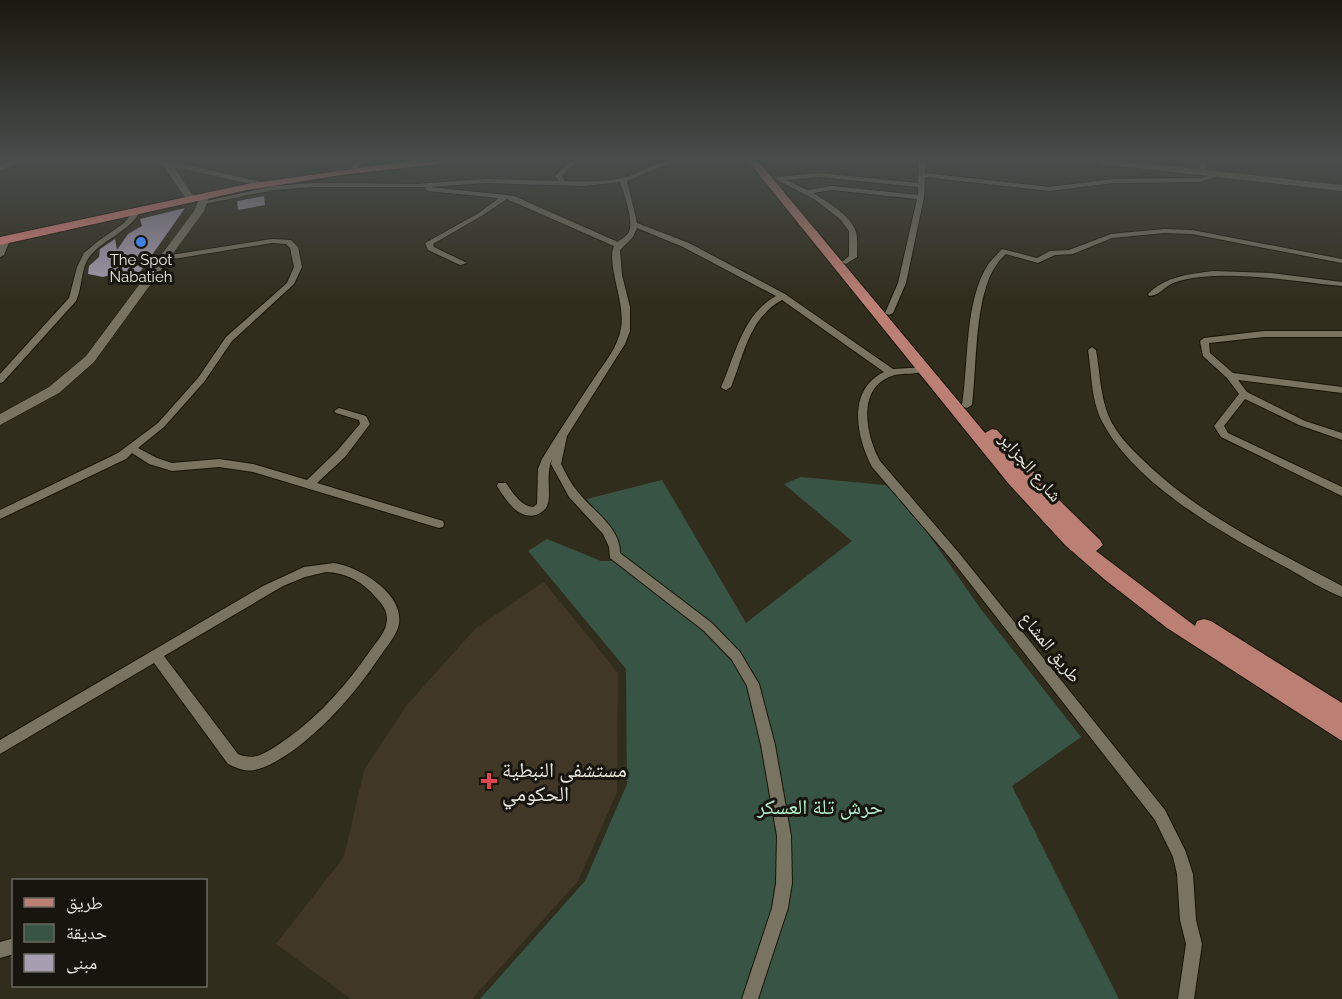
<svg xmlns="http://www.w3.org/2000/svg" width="1342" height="999" viewBox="0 0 1342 999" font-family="Raleway,'Noto Naskh Arabic',sans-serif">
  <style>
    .medical { fill: #403727 }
    .green { fill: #385444 }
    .building { fill: #a79eb1 }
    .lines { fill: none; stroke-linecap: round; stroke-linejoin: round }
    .street-casing { stroke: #191506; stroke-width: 2 }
    .secondary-casing { stroke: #191506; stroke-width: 1 }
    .primary-casing { stroke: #191506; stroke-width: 2 }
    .highway-casing { stroke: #191506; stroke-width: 2 }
    .street { fill: #787461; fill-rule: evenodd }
    .secondary { fill: #787461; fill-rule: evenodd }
    .primary { fill: #bc7f74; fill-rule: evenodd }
    .highway { fill: #ea8780; fill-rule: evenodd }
    .shop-dot { fill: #3f7fe0; stroke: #17150e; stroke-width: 2 }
    .health-dot { fill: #e0444e; stroke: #17150e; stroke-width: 2 }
    .labels { text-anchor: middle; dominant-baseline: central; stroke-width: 6; stroke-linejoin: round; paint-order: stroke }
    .far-poi-label { font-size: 15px; fill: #eae8dd; stroke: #17150e }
    .street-label { font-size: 18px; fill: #eae8dd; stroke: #17150e }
    .near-poi-label { font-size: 21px; fill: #eae8dd; stroke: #17150e; text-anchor: start }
    .near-park-label { font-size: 21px; fill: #b5f2d0; stroke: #17150e }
  </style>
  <rect width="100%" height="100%" fill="#312d1c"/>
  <!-- medical -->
  <path class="medical" d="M544,582L618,673L617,792L578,881L472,999H351L276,944L344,857L364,770L406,706L476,628Z"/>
  <!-- green -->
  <path class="green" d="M801,477L895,486L980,608L1081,737L1012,786L1119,999H480L585,881L627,784L626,669L528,551L547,539L601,561H611L617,554L587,499L662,480L746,623L852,541L784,484Z"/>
  <!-- building -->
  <path class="building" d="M264,196L265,205L238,210L237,201Z
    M185,208L140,272H119L103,277L88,274L89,266L99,257L100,249L115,239L117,250L128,234L142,226L140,219Z"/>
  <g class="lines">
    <!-- street casing -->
    <g class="street-casing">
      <path id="street" d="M356,161H362L357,169L355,170L352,168Z
        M570,161H577L562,176L565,181C584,182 604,182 622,178C640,174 656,161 675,161L627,181L637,223L689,243L785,294L893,369L926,367L927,369C919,376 902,372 892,376C856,388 866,436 880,461L959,553L1165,810L1185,850L1193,874L1196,920L1202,944L1194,999H1178L1186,944L1180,920L1177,874L1173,857L1155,820L951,559L872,467C856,436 847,390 884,372L782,300C749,318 744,355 731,387L726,390L723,389L721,387C736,354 742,315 776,296L683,247L637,228L633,237L620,250L622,275L630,307V331L625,344L567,436L561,464C566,474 571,484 578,492C592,510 621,528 620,553L712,623L740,652L759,684L775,745L791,836L792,883L788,908L758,999H742L772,908L776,883L777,836L761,745L747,686L732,660L704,631L610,558L609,547L603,534L569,497L551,464L552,459C545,475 552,495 547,506C545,511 540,513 536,515C518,520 505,499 497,486L498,483H506C513,493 521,506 533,507L537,504L538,469L542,459C559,431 577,404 595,377C605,362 618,347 621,328C626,304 606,264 614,246L507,199L483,215L433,244L434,247L467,263L460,265L428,250L425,243L479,213L499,198L428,191L425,189L427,187H312L274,190L204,204L201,202L274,186L312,183L416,184L485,179L559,181L555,176ZM620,182C624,194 634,220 629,232C627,236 621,239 618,242L514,196L429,187L485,183L584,186Z
        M919,161H925V173L1049,187L1114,179L1200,178L1220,173L1223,175L1200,182L1114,183L1049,191L925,177L924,197L906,283L893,313L889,315L885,313L898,283L917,199L832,190L813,193C827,202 851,215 856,232C858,240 857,249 857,257L846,264L842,262L849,256V231L840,219L814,199L775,179L778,177L819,173L918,183ZM819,177L918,187V195L832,186L807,190L786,180Z
        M1200,161H1206L1205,173L1202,175L1199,173Z
        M134,211L140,212C127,233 105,238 90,256C80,269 83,287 76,301L3,382L0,383V374L69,298L77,267L84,253L97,242L124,223Z
        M1164,229L1192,230L1342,259V263L1192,234L1164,233L1112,238L1073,254L1055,255L1038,263L1006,254C1003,257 999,260 997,264C974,295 977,366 972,405L967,408L964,407L962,405C969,362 964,300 989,263C993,258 998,254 1002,249L1037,258L1050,251L1069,250L1111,234Z
        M3,238L10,240L4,255L0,257V246Z
        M272,239L291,240L298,247L302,267L294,284L232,341L204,382L164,427L138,448L157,458L172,463L219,459L253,464L307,480L337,451L360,424L359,420L336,413L334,411L339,408L366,416L370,424L345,457L317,483L443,521L444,524L443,527L439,528L253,472L219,467L172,471L149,464L132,453L126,459L0,519V510L118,453L158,423L198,378L226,337L287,283L294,267L290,248L286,244L272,243L161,261L157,259L158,257Z
        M1214,271L1271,273L1342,282V286C1295,282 1247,272 1200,277C1190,278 1181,280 1173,283C1164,287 1159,296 1149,296L1148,294C1166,276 1190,274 1214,271Z
        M1264,331H1342V337H1264L1209,343L1210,353L1233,373L1342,387V393L1238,380L1247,392L1305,421L1342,433V440L1299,425L1245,399L1224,426L1228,433L1342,487V496L1221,437L1214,426L1239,394L1227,378L1203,356L1200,341L1204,338Z
        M1092,347L1096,350C1100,372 1100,396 1109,417C1116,433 1130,448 1143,460C1199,515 1273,550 1342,586V597C1324,590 1306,579 1289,569C1228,536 1139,488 1104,425C1091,403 1092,375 1088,350Z
        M334,563C359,567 404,593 399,624C397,635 387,646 381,655C355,693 328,725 291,752C280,759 267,768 254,770C245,772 237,768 228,764L154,663L0,754V740L263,586L304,567ZM326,572C344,573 358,579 371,592C378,600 387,607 387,619C387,631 377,641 370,651C347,684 321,714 288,738C279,744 270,751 260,755C253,758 245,757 238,754L164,656L283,586L305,577Z
        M14,938V954L0,958V942Z"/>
    </g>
    <!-- secondary casing -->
    <g class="secondary-casing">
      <path id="secondary" d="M11,161H24L0,171V165Z
        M160,161H170L261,182L256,185L174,167L194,197L189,200L186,199Z
        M1097,161H1124L1342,185V191L1101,164Z
        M201,195L209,197L204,211L94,362L59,393L0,425V414L49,387L86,356L194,211Z"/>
    </g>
    <!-- primary casing -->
    <g class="primary-casing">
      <path id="primary" d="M748,161H758L985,433L992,429L997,430L1057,498L1100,540L1103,545L1096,551L1195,626L1197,621L1204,619L1211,621L1342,703V741L1167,628L1104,579L1065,545L1008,483Z"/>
    </g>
    <!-- highway casing -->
    <g class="highway-casing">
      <path id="highway" d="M410,161H443L438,164L341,175L247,190L0,245V237L247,184Z"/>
    </g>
    <!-- street -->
    <use href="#street" class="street"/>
    <!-- secondary -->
    <use href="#secondary" class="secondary"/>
    <!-- primary -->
    <use href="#primary" class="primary"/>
    <!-- highway -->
    <use href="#highway" class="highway"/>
  </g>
  <!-- sky -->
  <linearGradient id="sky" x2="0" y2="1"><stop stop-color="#1b190f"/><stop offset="0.53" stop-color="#484c4b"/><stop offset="1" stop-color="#484c4b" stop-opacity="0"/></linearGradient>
  <rect width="1342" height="301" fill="url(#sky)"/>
  <!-- markers -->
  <circle class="shop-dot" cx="141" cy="242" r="6"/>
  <path class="health-dot" d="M486 772h6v6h6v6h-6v6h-6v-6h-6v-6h6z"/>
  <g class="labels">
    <!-- far-poi labels -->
    <g class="far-poi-label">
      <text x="141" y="260">The Spot<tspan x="141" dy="17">Nabatieh</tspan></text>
    </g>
    <!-- street labels -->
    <g class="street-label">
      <text transform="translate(1031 467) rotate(49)">شارع الجزاير</text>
      <text transform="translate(1051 647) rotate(51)">طريق المشاع</text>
    </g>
    <!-- near-poi labels -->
    <g class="near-poi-label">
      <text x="502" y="769">مستشفى النبطية<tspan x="502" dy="24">الحكومي</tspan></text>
    </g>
    <!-- near-park labels -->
    <g class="near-park-label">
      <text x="820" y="806">حرش تلة العسكر</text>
    </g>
  </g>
  <!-- legend -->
  <rect x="12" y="879" width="195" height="108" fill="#17150e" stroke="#6b6961" stroke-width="1.5"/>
  <rect x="24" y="898" width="30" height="9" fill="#bc7f74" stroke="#6b6961" stroke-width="1.5"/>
  <text x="66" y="909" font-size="18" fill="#eae8dd">طريق</text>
  <rect x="24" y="924" width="30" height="18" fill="#385444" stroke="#6b6961" stroke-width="1.5"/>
  <text x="66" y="939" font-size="18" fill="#eae8dd">حديقة</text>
  <rect x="24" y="954" width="30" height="18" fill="#a79eb1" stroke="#6b6961" stroke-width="1.5"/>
  <text x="66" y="969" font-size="18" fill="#eae8dd">مبنى</text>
</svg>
